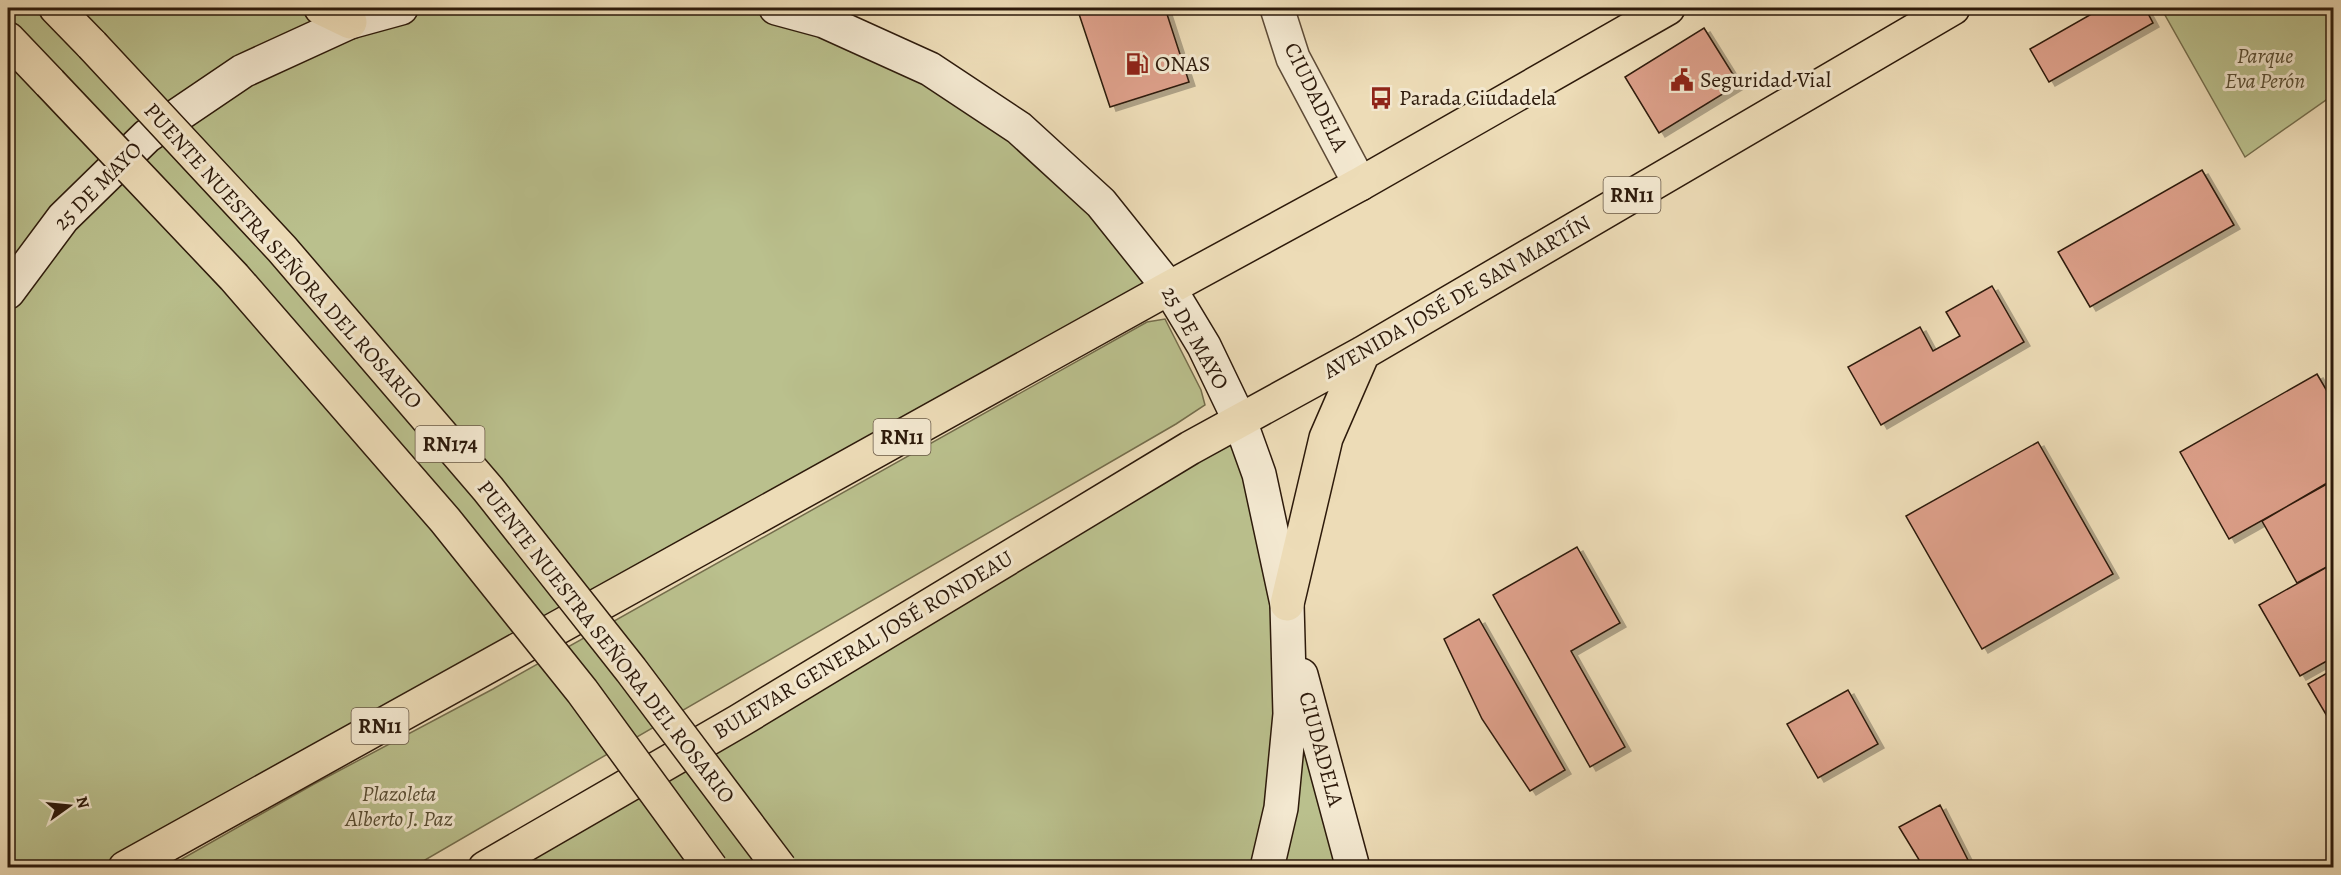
<svg xmlns="http://www.w3.org/2000/svg" width="2341" height="875" viewBox="0 0 2341 875" font-family="Alegreya,serif">
  <style>
    .green { fill: #bac08d; stroke: #746d4c; stroke-width: 1.5 }
    .building { fill: #dc9f89; stroke: #2d1a0b; stroke-width: 1.5; filter: url(#shadow) }
    .lines { fill: none; stroke-linecap: round; stroke-linejoin: round }
    .street-casing { stroke: #5d4a36; stroke-width: 36 }
    .secondary-casing { stroke: #2d1a0b; stroke-width: 36 }
    .primary-casing { stroke: #2d1a0b; stroke-width: 36 }
    .highway-casing { stroke: #2d1a0b; stroke-width: 36 }
    .street { stroke: #f3e8d0; stroke-width: 33 }
    .secondary { stroke: #f3e8d0; stroke-width: 33 }
    .primary { stroke: #eddcb7; stroke-width: 33 }
    .highway { stroke: #eddcb7; stroke-width: 33 }
    .highway-bridge-casing { stroke: #2d1a0b; stroke-width: 36; stroke-linecap: butt }
    .highway-bridge { stroke: #eddcb7; stroke-width: 33 }
    .labels { text-anchor: middle; dominant-baseline: central; stroke-width: 6; stroke-linejoin: round; paint-order: stroke }
    .shield { fill: #f3e8d0; stroke: #685846; stroke-width: 1.5 }
    .shield-label { font-size: 21px; font-weight: bold; fill: #2d1a0b }
    .park-label { font-size: 22px; font-style: italic; fill: #574c32; stroke: #f3e8d0 }
    .poi-label { font-size: 22px; fill: #2d1a0b; stroke: #f3e8d0; text-anchor: start }
    .street-label { font-size: 22px; fill: #2d1a0b; stroke: #f3e8d0 }
  </style>
  <defs>
    <filter id="shadow"><feDropShadow dx="6" dy="4" stdDeviation="0" flood-color="#0004"/></filter>
  </defs>
  <rect width="100%" height="100%" fill="#eddcb7"/>
  <filter id="stains"><feTurbulence type="fractalNoise" baseFrequency=".00333" numOctaves="4"/><feColorMatrix values="0 0 0 0 .2 0 0 0 0 .09 0 0 0 0 .02 0 0 0 .5 -.17"/></filter>
  <radialGradient id="worn" r=".72"><stop offset=".6" stop-color="#630" stop-opacity="0"/><stop offset="1" stop-color="#630" stop-opacity=".3"/></radialGradient>
  <!-- green -->
  <path class="green" d="M8,8H776L1019,128L1169,288L125,867H8Z
    M2161,8H2333V95L2245,157Z
    M1165,319L1201,390L1205,405L1176,424L413,867L166,868L314,784L493,689L1147,322Z
    M1240,421L1353,867L485,868Z"/>
  <!-- building -->
  <path class="building" d="M1077,8H1165L1189,82L1110,107Z
    M2102,8H2145L2153,23L2049,82L2030,49Z
    M1704,28L1739,84L1659,133L1625,77Z
    M2202,170L2234,225L2090,307L2058,252Z
    M1992,286L2024,342L1881,425L1848,367L1920,327L1933,351L1960,336L1946,312Z
    M2317,374L2334,403V480L2229,539L2180,452Z
    M2038,442L2113,574L1982,649L1906,516Z
    M2332,480L2334,563L2297,583L2262,521Z
    M1577,547L1620,623L1571,651L1625,747L1590,767L1493,595Z
    M2334,563V657L2300,676L2259,605Z
    M1479,619L1565,770L1530,791L1482,719L1444,639Z
    M2334,669V728L2308,684Z
    M1848,690L1878,744L1818,778L1787,724Z
    M1940,805L1972,868H1924L1899,827Z"/>
  <g class="lines">
    <!-- street casing -->
    <g class="street-casing">
      <path id="street" d="M1277,8L1293,58L1360,184"/>
    </g>
    <!-- secondary casing -->
    <g class="secondary-casing">
      <path id="secondary" d="M776,8L824,21L930,69L1019,128L1101,203L1169,288L1204,346L1240,421L1259,474L1287,604L1290,714L1281,808L1267,868
        M8,292L63,218L147,136L243,71L350,22L401,8
        M1301,675L1353,868"/>
    </g>
    <!-- primary casing -->
    <g class="primary-casing">
      <path id="primary" d="M1287,604L1326,438L1363,353
        M125,868L1169,288L1360,184L1668,8
        M485,868L739,721L1190,448L1363,353L1953,8"/>
    </g>
    <!-- highway casing -->
    <g class="highway-casing">
      <path id="highway" d="M56,8L92,45
        M321,8L350,22
        M8,39L50,83"/>
    </g>
    <!-- street -->
    <use href="#street" class="street"/>
    <!-- secondary -->
    <use href="#secondary" class="secondary"/>
    <!-- primary -->
    <use href="#primary" class="primary"/>
    <!-- highway -->
    <use href="#highway" class="highway"/>
    <!-- highway-bridge casing -->
    <g class="highway-bridge-casing">
      <path id="highway-bridge" d="M92,45L282,249L488,489L631,670L780,868
        M50,83L234,277L445,520L582,691L711,868"/>
    </g>
    <!-- highway-bridge -->
    <use href="#highway-bridge" class="highway-bridge"/>
  </g>
  <!-- icons -->
  <defs>
    <g id="fuel-bare" transform="scale(1.8)"><path d="M-5.5-6h7V0h2V4h1.3V-2.5L3-4.5l.8-.8L6-3V5H2.5V1h-1V6h-7ZM-4.2-4.7v3.2H.2V-4.7Z" fill="#8f2418" stroke="#f3e8d0" stroke-width="2.5" paint-order="stroke"/></g>
    <g id="civic-bare" transform="scale(1.8)"><path d="M-.6-6.5H3V-4.5H.6V-3L4-1V1h2V6H-6V1h2V-1L-.6-3ZM-1.2 2.5V6h2.4V2.5Z" fill="#8f2418" stroke="#f3e8d0" stroke-width="2.5" paint-order="stroke"/></g>
    <g id="bus-bare" transform="scale(1.8)"><path d="M-5-6H5V4H4V6H2V4H-2V6H-4V4H-5ZM-3.5-4V0h7V-4ZM-3.5 1.2v1.5H-2V1.2ZM2 1.2v1.5H3.5V1.2Z" fill="#8f2418" stroke="#f3e8d0" stroke-width="2.5" paint-order="stroke"/></g>
  </defs>
  <g fill-rule="evenodd">
    <use href="#fuel-bare" x="1137" y="64"/>
    <use href="#civic-bare" x="1682" y="80"/>
    <use href="#bus-bare" x="1381" y="98"/>
  </g>
  <g class="labels">
    <!-- shield labels -->
    <g class="shield">
      <rect x="1603.5" y="177" width="57" height="36" rx="4.5"/>
      <rect x="873.5" y="419" width="57" height="36" rx="4.5"/>
      <rect x="415.5" y="426" width="69" height="36" rx="4.5"/>
      <rect x="351.5" y="708" width="57" height="36" rx="4.5"/>
    </g>
    <g class="shield-label">
      <text x="1632" y="195">RN11</text>
      <text x="902" y="437">RN11</text>
      <text x="450" y="444">RN174</text>
      <text x="380" y="726">RN11</text>
    </g>
    <!-- park labels -->
    <g class="park-label">
      <text x="2265" y="56">Parque<tspan x="2265" dy="25">Eva Perón</tspan></text>
      <text x="399" y="794">Plazoleta<tspan x="399" dy="25">Alberto J. Paz</tspan></text>
    </g>
    <!-- poi labels -->
    <g class="poi-label">
      <text x="1155" y="64">ONAS</text>
      <text x="1700" y="80">Seguridad Vial</text>
      <text x="1399" y="98">Parada Ciudadela</text>
    </g>
    <!-- street labels -->
    <g class="street-label">
      <text transform="translate(1316 97) rotate(64)">CIUDADELA</text>
      <text transform="translate(98 186) rotate(-45)">25 DE MAYO</text>
      <text transform="translate(283 256) rotate(48)">PUENTE NUESTRA SEÑORA DEL ROSARIO</text>
      <text transform="translate(1457 297) rotate(-30)">AVENIDA JOSÉ DE SAN MARTÍN</text>
      <text transform="translate(1195 338) rotate(61)">25 DE MAYO</text>
      <text transform="translate(606 642) rotate(52)">PUENTE NUESTRA SEÑORA DEL ROSARIO</text>
      <text transform="translate(863 645) rotate(-31)">BULEVAR GENERAL JOSÉ RONDEAU</text>
      <text transform="translate(1321 749) rotate(75)">CIUDADELA</text>
    </g>
  </g>
  <!-- margin -->
  <rect width="2341" height="875" fill="none" stroke="#eddcb7" stroke-width="30"/>
  <rect x="9" y="9" width="2323" height="857" fill="none" stroke="#2d1a0b" stroke-width="3"/>
  <rect x="15" y="15" width="2311" height="845" fill="none" stroke="#2d1a0b" stroke-width="1.5"/>
  <!-- north arrow -->
  <g transform="translate(69 806) rotate(75)" stroke="#f3e8d0" stroke-width="4.5" paint-order="stroke">
  <path d="M0-4.5L10 22L0 15L-10 22Z" fill="#2d1a0b"/>
  <text y="-9" font-size="16" font-weight="bold" text-anchor="middle" fill="#2d1a0b">N</text>
  </g>
  <rect width="100%" height="100%" filter="url(#stains)"/>
  <rect width="100%" height="100%" fill="url(#worn)"/>
</svg>
